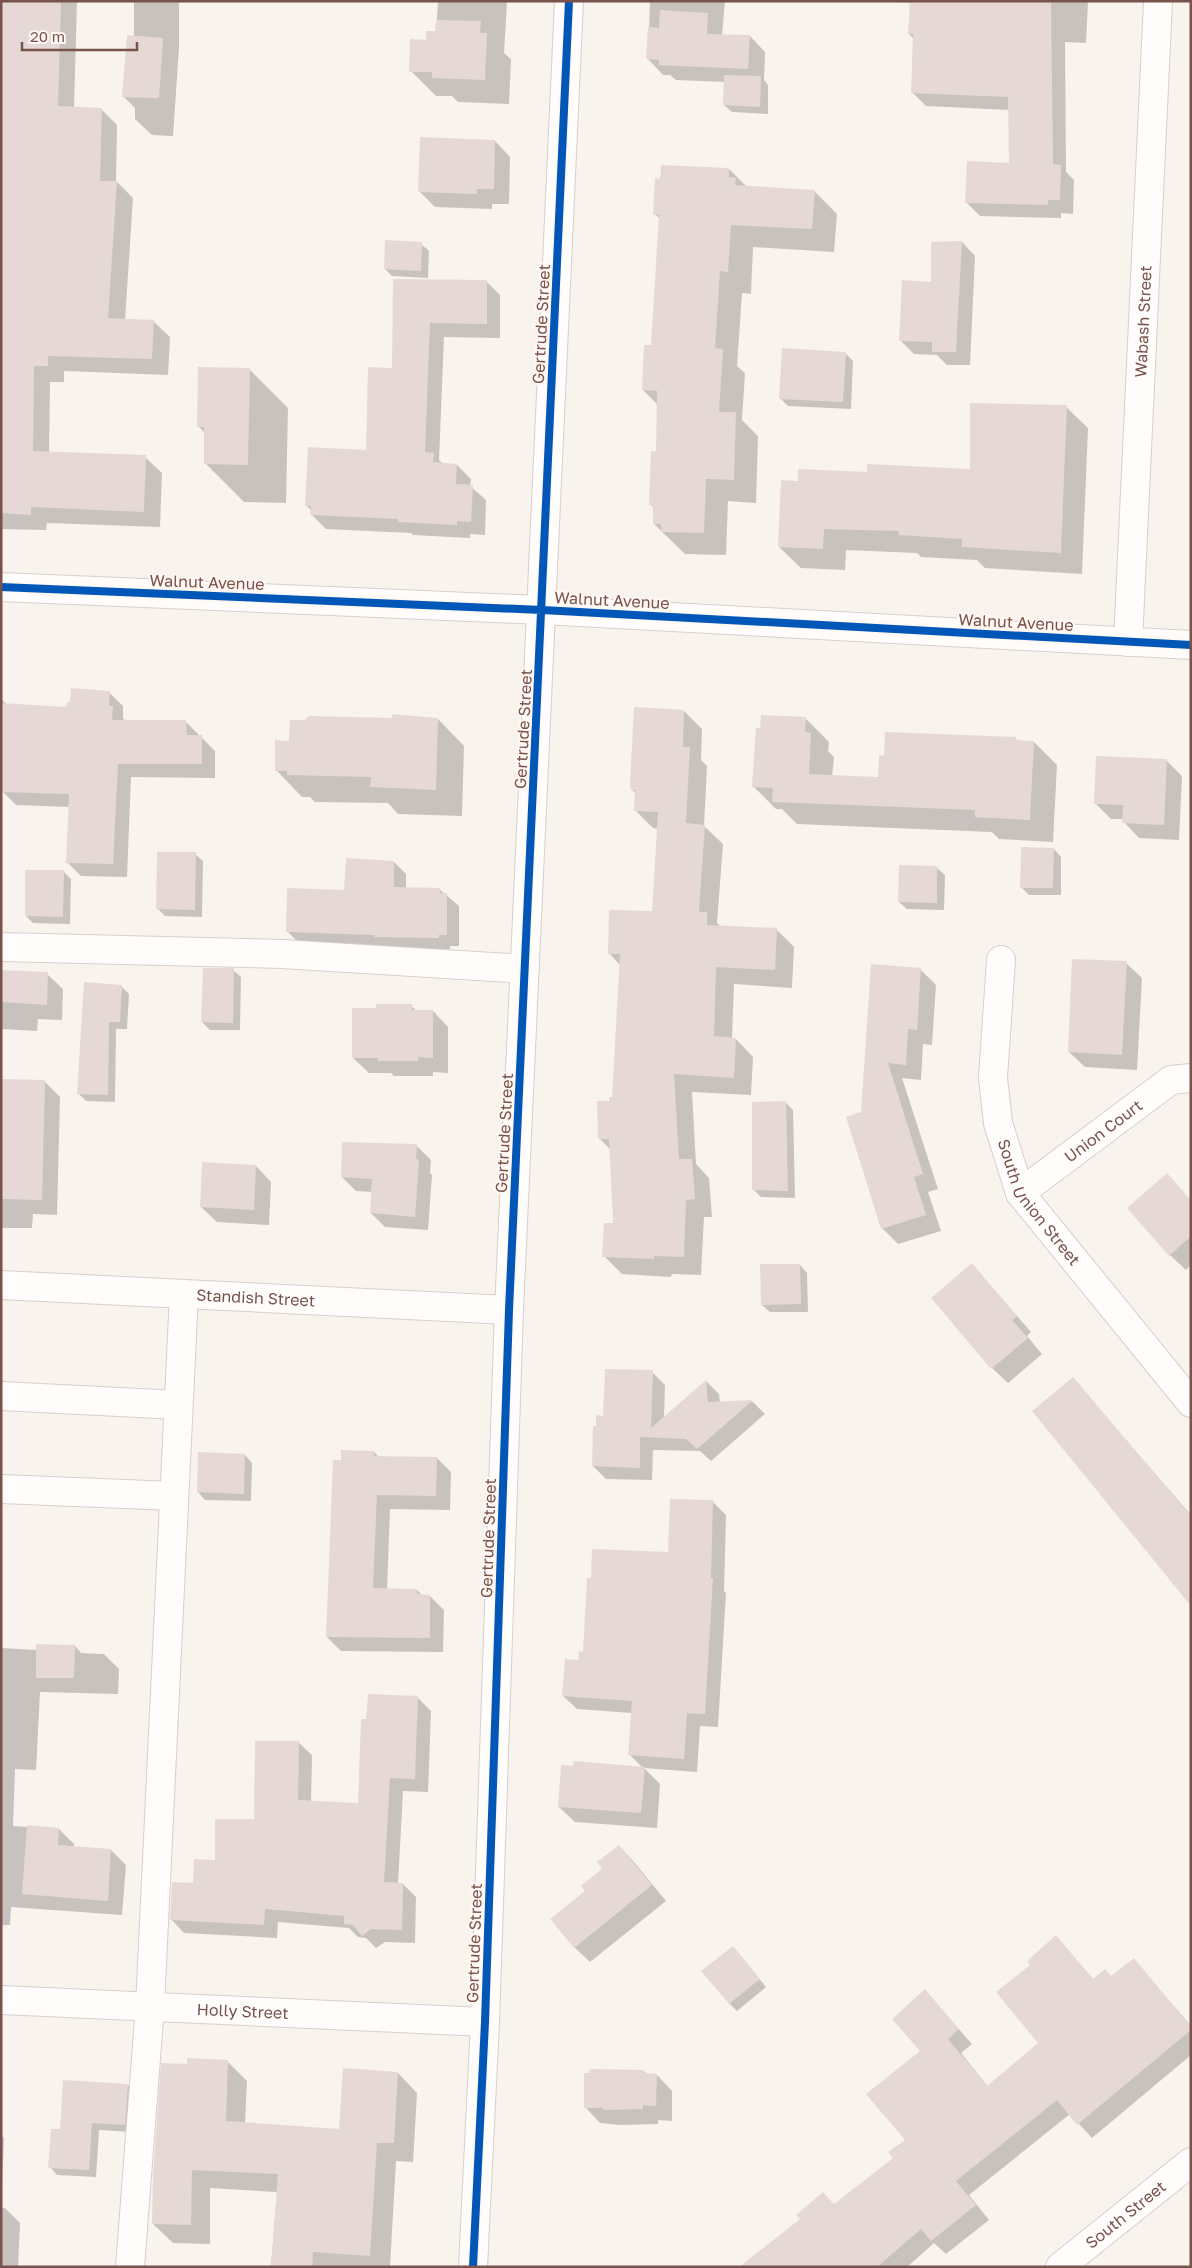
<svg xmlns="http://www.w3.org/2000/svg" width="1192" height="2268" viewBox="0 0 1192 2268" font-family="'Golos Text',sans-serif">
  <style>
    .shadow { fill: #0003 }
    .building { fill: #e6d9d5 }
    .lines { fill: none; stroke-linecap: round; stroke-linejoin: round }
    .minor-casing { stroke: #d8cecb; stroke-width: 30 }
    .minor { stroke: #fefdfc; stroke-width: 28 }
    .cycleway-casing { stroke: #fff7f1; stroke-width: 11 }
    .cycleway { stroke: #0057b8; stroke-width: 8 }
    .labels { text-anchor: middle; dominant-baseline: central; stroke-width: 4; stroke-linejoin: round; paint-order: stroke }
    .street-label { font-size: 16px; fill: #79524c; stroke: #fff7f1 }
  </style>
  <rect width="100%" height="100%" fill="#f9f3ee"/>
  <!-- shadow -->
  <path class="shadow" d="M1,1H77L74,108L101,109L117,125L116,181L133,198L125,320L153,321L170,337L168,375L64,371V382H50L49,453L145,457L162,473L160,527L47,523L46,530L1,529Z
    M134,1H179V48L173,136L152,135L135,119V108L124,97L134,37Z
    M438,1H507L504,53L511,59L509,104L458,102L452,96H436L411,71L427,41L436,33Z
    M650,1H725L722,35L750,36L765,52L764,80L768,85V114L732,112L724,105L725,82L676,80L670,75H663L648,59Z
    M880,1L1088,2L1086,43L1065,42L1066,172L1074,180L1073,214L1061,213V218L980,216L966,202L1010,164V110L926,106L912,92L914,39L909,34L911,3Z
    M495,141L510,157L509,204H492V209L435,207L419,191Z
    M729,169L747,187L814,191L837,214L834,252L753,247L751,294L742,293L737,366L745,373L742,420L758,436L756,503L728,501L726,555L685,554L654,524V508L651,505L657,452L658,405L643,390L652,347L660,219L655,214Z
    M962,242L975,256L970,365H947L937,355L914,354L900,340L933,283Z
    M421,244L429,251L428,278L392,276L385,269Z
    M394,280L486,281L500,295V338L444,337L439,460L443,464L457,465L471,479L470,486L486,500L485,535L470,534V538L413,535L411,533L326,529L312,515V511L306,505L367,451L393,370Z
    M845,353L853,361L851,409L788,406L780,398Z
    M249,369L288,408L286,503L244,502L205,463L206,434L198,426Z
    M1066,407L1088,428L1082,574L985,568L977,560L921,557L917,553L846,550L845,570L801,568L779,547L799,482L868,473L971,470Z
    M109,692L123,706V718L126,722H186L215,751V778L131,777L127,877L81,876L67,862L70,807L16,805L2,791L1,699L7,704L68,709Z
    M684,711L702,729L701,760L707,766L704,826L723,844L717,923L721,927L776,929L794,947L792,988L734,984L732,1039H736L753,1057L751,1095L692,1092L696,1164L709,1178L712,1217H704L701,1275L672,1274L671,1277L622,1274L604,1256L614,1225L611,1150L600,1139L610,1102L613,1098L620,965L609,953L653,912L658,829L653,828L635,810L636,793L632,790Z
    M438,719L464,746L462,816L398,814L388,803L315,802L310,797H302L276,770L290,742Z
    M806,719L829,742L828,751L834,757L832,777L879,778L1015,738L1018,741L1034,742L1057,765L1053,842L999,839L992,832L797,824L782,809H776L753,786Z
    M1166,760L1182,776L1179,840L1139,838L1124,822V819H1111L1095,803Z
    M1054,849L1061,857V895H1029L1021,887Z
    M195,854L203,861L202,917L165,916L158,909Z
    M394,862L406,874V889H439L459,906V946H450V949H388L385,946L299,943L287,931Z
    M937,868L945,875L944,910L907,909L899,902Z
    M63,871L71,879L70,924L33,923L26,916Z
    M1126,963L1142,978L1137,1070L1085,1067L1069,1052Z
    M920,969L936,985L932,1045L923,1044L921,1080L902,1078L938,1189L928,1192L941,1231L898,1244L882,1228L862,1113Z
    M233,970L241,977L240,1030H210L202,1022Z
    M1,971L47,974L63,989L62,1020L38,1019L37,1031L1,1029Z
    M121,986L129,994L127,1029H116L115,1102L86,1101L78,1093Z
    M411,1006L417,1011H433L448,1027V1073L433,1072V1076H394L391,1073H369L353,1058L378,1009Z
    M1,1080L44,1081L60,1097L57,1215L33,1214L32,1228H1Z
    M786,1103L793,1110L795,1198L761,1197L754,1190Z
    M417,1146L431,1160L430,1173L432,1175L428,1230L385,1227L371,1213L373,1192L356,1191L342,1177Z
    M256,1166L271,1182L269,1225L217,1222L201,1207Z
    M1191,1200V1265L1186,1270L1170,1255Z
    M800,1265L807,1273L808,1312H770L762,1305Z
    M972,1265L1031,1332L1027,1336L1042,1354L1008,1383L992,1368Z
    M652,1372L665,1385L664,1418L706,1381L719,1394L720,1403L753,1402L765,1414L711,1461L700,1451L653,1450L652,1480L606,1479L593,1466L597,1427L605,1417Z
    M1073,1379L1191,1515V1602Z
    M374,1452L379,1457L437,1458L451,1472L450,1510L390,1509L387,1590H417L422,1595L430,1596L444,1610L443,1652L341,1651L327,1637L342,1461Z
    M245,1455L252,1463L251,1501L205,1500L198,1492Z
    M713,1502L726,1515L724,1591L726,1593L718,1727L700,1726L697,1772L644,1768L660,1784L657,1828L575,1822L559,1807L643,1768L629,1754L632,1713L577,1709L563,1696L584,1653Z
    M75,1646L81,1653L104,1654L119,1669L118,1694L40,1692L36,1770L15,1769L13,1826L59,1829L74,1844V1848L111,1850L126,1865L122,1915L11,1907L10,1925H1V1648L37,1650Z
    M418,1698L431,1711L428,1792L403,1791L398,1884H403L416,1897L415,1943L385,1942L376,1948L366,1938L358,1937L349,1928L278,1922L277,1938L184,1933L171,1919L194,1884L256,1820L298,1742L312,1755L311,1802L359,1804L368,1720Z
    M619,1846L634,1862L666,1901L590,1962L574,1947L586,1891Z
    M1056,1937L1094,1980L1111,1977L1134,1960L1191,2026V2055L1092,2138L1070,2114L969,2195L989,2220L946,2254L934,2243L907,2267H748L835,2205L895,2158L906,2140L922,2051L925,1991L972,2044L961,2053L988,2087L1040,2044L1032,1965Z
    M733,1947L766,1987L737,2011L730,2004Z
    M227,2061L247,2081L245,2123L340,2130L398,2073L417,2093L413,2162L396,2161L390,2267H271L277,2192L210,2188V2244L173,2243L153,2224L188,2065Z
    M644,2071L647,2075H657L672,2091V2121L658,2120V2124L620,2125L600,2123L585,2107Z
    M128,2085L135,2093L132,2132L99,2130L96,2177L57,2175L50,2167L61,2131Z
    M1,2135L4,2138L1,2208H5L20,2223L18,2267H1Z"/>
  <!-- building -->
  <path class="building" d="M1,1H61L58,106L102,108L100,181H117L108,318L154,320L152,359L48,356V366H34L33,451L146,455L144,512L31,507V515L1,513Z
    M910,1H1051L1053,164L1061,165L1060,200H1048V205L965,203L967,161L1009,163L1008,97L911,93L913,34H908Z
    M660,10L708,13L707,34L750,35L748,69L659,65V60L646,59L648,27L659,28Z
    M436,20L481,21L480,33H487L485,80L432,78V72H409L410,39L426,40V31H435Z
    M127,35L163,38L159,98L122,97Z
    M724,75L761,76L760,107L723,105Z
    M420,137L495,140L494,189H477V194L418,192Z
    M661,165L729,168V177L736,178L735,185L815,190L812,229L731,225L728,272L720,271L715,348L723,349L719,412H736L734,480L706,479L704,533L661,532V524H653V505H649L651,451H656L657,391L642,390L644,345H651L659,215L653,214L655,178L660,179Z
    M385,240L422,242L421,271L384,269Z
    M962,241L956,352H932V342L899,341L902,280L931,282V242Z
    M393,279L487,280V324L430,323L425,452L434,453L433,462L457,464L456,484L473,485L471,522L457,521V525L398,522V519L310,515L311,506H305L308,447L366,450L368,367L392,368Z
    M782,348L846,352L843,402L779,399Z
    M198,367L250,368L248,465L204,464V427H197Z
    M970,403L1067,405L1061,553L962,547V539L898,535L899,531L824,529L823,549L778,547L781,480L798,481V469L867,472V464L970,469Z
    M71,688L110,691L109,706H113L112,720H186L187,735H202V764H118L113,864L66,863L69,794L1,792V703L66,707L67,702H70Z
    M634,707L684,710L683,747H690L686,823L705,825L699,912H707V925L777,928L775,970L716,967L714,1036L736,1038L734,1078L674,1074L679,1159H692L695,1199L686,1200L684,1257L654,1256V1259L602,1257L604,1223H613L609,1139H598L597,1101H609V1097H612L620,954H608L609,910L652,911L658,812L634,811L635,790H631L630,784Z
    M392,714L438,718L436,790L370,787L371,777L287,775V771H275V740L289,741L290,720H305L309,716L392,718Z
    M761,715L806,717L805,732L811,733L809,774L878,777L879,755L884,756L885,732L1016,737V740L1034,741L1030,820L975,817V810L772,802L773,788L752,787L756,728H760Z
    M1096,756L1167,759L1164,825L1122,823L1123,805L1094,804Z
    M1021,847L1054,848L1053,888H1020Z
    M157,852H196L195,910L156,909Z
    M346,858L394,861V887L440,888V893H447V935H439V938L374,937L375,935L286,932L287,888L344,890Z
    M899,865L937,866V903L898,902Z
    M25,870H64L63,917L25,916Z
    M1072,959L1127,961L1122,1055L1068,1052Z
    M871,964L921,968L917,1030L908,1029L906,1065L888,1063L923,1174L914,1177L926,1215L881,1229L846,1117L861,1112Z
    M203,968H234L233,1023L201,1022Z
    M1,970L48,972L47,1005L1,1002Z
    M84,982L122,985L120,1022H109L108,1095L77,1094Z
    M376,1004H412V1010H433V1058L418,1057V1061H378V1058H352V1008H376Z
    M1,1079L45,1080L42,1200L1,1199Z
    M786,1101L788,1191L752,1190V1102Z
    M342,1142L417,1144L416,1159L419,1160L415,1217L370,1213L372,1179L341,1177Z
    M202,1162L256,1165L254,1210L200,1207Z
    M1167,1173L1191,1200V1236L1169,1256L1127,1208Z
    M972,1263L1017,1316L1012,1320L1028,1338L991,1369L931,1298Z
    M760,1264H800L801,1304L761,1305Z
    M605,1369L653,1370L651,1428L706,1380L708,1402L753,1400L697,1449L686,1439L640,1437V1468L592,1466L593,1426H596V1415L603,1416Z
    M1073,1377L1191,1516V1606L1032,1411Z
    M341,1450L374,1451V1456L437,1457L436,1496L377,1495L373,1588L417,1589V1594L430,1595V1638L326,1637L333,1460H341Z
    M198,1452L245,1454L244,1494L197,1492Z
    M670,1499L713,1500L711,1578H713L705,1714L687,1713L684,1759L628,1755L632,1701L562,1696L565,1659L578,1660L579,1651L583,1652L587,1578H591L592,1549L668,1552Z
    M36,1644L75,1645L74,1678H36Z
    M368,1694L418,1696L415,1779L390,1778L384,1882L403,1883L402,1930L371,1929L362,1936L353,1925L344,1924V1916L265,1909L264,1925L170,1920L172,1882L193,1883L194,1859L215,1860V1819H254L255,1741H299L298,1800L358,1803L361,1719H366Z
    M574,1761L645,1767L641,1813L558,1807L561,1765L573,1766Z
    M27,1825L59,1828L58,1845L111,1849L108,1901L22,1894Z
    M619,1845L652,1885L574,1948L550,1919L585,1891L581,1886L602,1869L597,1862Z
    M1056,1935L1093,1979L1105,1969L1111,1976L1134,1958L1191,2027V2030L1077,2125L1057,2100L956,2181L976,2205L931,2241L921,2229L877,2267H739L800,2219L796,2215L823,2192L834,2204L893,2158L888,2152L905,2140L866,2094L920,2051L892,2019L925,1989L959,2029L948,2039L987,2086L1038,2043L996,1992L1030,1965L1027,1961Z
    M733,1946L760,1979L729,2004L701,1971Z
    M187,2058L228,2060L226,2121L339,2129L343,2068L398,2072L394,2143H377L370,2256L313,2252L312,2267H271L278,2174L192,2170L191,2225L152,2224L153,2175L161,2063L187,2064Z
    M590,2069L644,2070V2073L657,2074L656,2106L643,2105V2109L603,2110V2108H584V2073H589Z
    M63,2080L128,2084L125,2125L92,2123L89,2170L48,2168L51,2129H60Z"/>
  <g class="lines">
    <!-- minor casing -->
    <g class="minor-casing">
      <g id="minor">
        <path d="M1,587L542,610L1191,645"/>
        <path id="s1" d="M1128,642L1158,1"/>
        <path d="M1,947L282,954L525,969"/>
        <path id="s2" d="M1001,960L993,1078L998,1123L1020,1193L1191,1403"/>
        <path id="s3" d="M1020,1193L1171,1080L1191,1078"/>
        <path id="s4" d="M1,1285L509,1310"/>
        <path d="M1,1396L178,1405"/>
        <path d="M1,1489L174,1496"/>
        <path id="s5" d="M1,2000L485,2022"/>
        <path d="M130,2267L150,2006L184,1294"/>
        <path d="M473,2267L485,2022L509,1310L569,1"/>
        <path id="s6" d="M1060,2267L1191,2162"/>
      </g>
    </g>
    <!-- minor -->
    <use href="#minor" class="minor"/>
    <!-- cycleway casing -->
    <g class="cycleway-casing">
      <path id="cycleway" d="M1,587L542,610L1191,645
        M473,2267L485,2022L509,1310L569,1"/>
    </g>
    <!-- cycleway -->
    <use href="#cycleway" class="cycleway"/>
  </g>
  <g class="labels">
    <!-- street labels -->
    <g class="street-label">
      <text stroke="none"><textPath href="#s1" startOffset="321">Wabash Street</textPath></text>
      <text transform="translate(541 324) rotate(-87)">Gertrude Street</text>
      <text transform="translate(207 582) rotate(2)">Walnut Avenue</text>
      <text transform="translate(612 600) rotate(3)">Walnut Avenue</text>
      <text transform="translate(1016 622) rotate(3)">Walnut Avenue</text>
      <text transform="translate(523 729) rotate(-87)">Gertrude Street</text>
      <text stroke="none"><textPath href="#s3" startOffset="104">Union Court</textPath></text>
      <text transform="translate(504 1133) rotate(-87)">Gertrude Street</text>
      <text stroke="none"><textPath href="#s2" startOffset="254">South Union Street</textPath></text>
      <text stroke="none"><textPath href="#s4" startOffset="255">Standish Street</textPath></text>
      <text transform="translate(488 1538) rotate(-88)">Gertrude Street</text>
      <text transform="translate(474 1943) rotate(-88)">Gertrude Street</text>
      <text stroke="none"><textPath href="#s5" startOffset="242">Holly Street</textPath></text>
      <text stroke="none"><textPath href="#s6" startOffset="84">South Street</textPath></text>
    </g>
  </g>
  <!-- border -->
  <rect width="1192" height="2268" fill="none" stroke="#79524c" stroke-width="5"/>
  <!-- scale -->
  <path d="M22 42v8h115v-8" fill="none" stroke="#79524c" stroke-width="2.5"/>
  <text x="30" y="42" font-size="15" fill="#79524c" stroke="#fff7f1" stroke-width="4" paint-order="stroke">20 m</text>
</svg>
